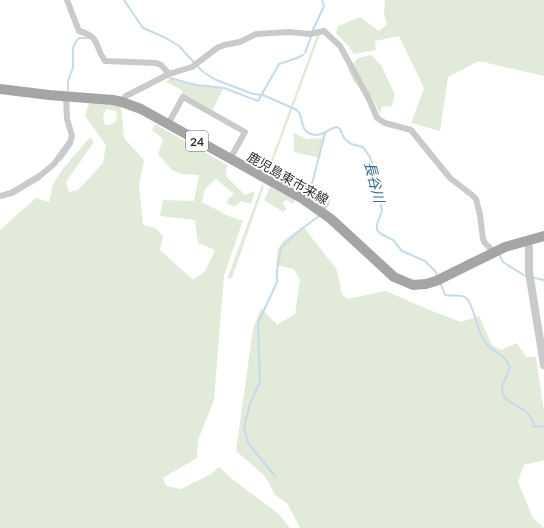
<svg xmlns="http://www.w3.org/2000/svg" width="544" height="528" viewBox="0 0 544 528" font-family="Lato,'Noto Sans JP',sans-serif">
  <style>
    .green { fill: #e2ebd9; fill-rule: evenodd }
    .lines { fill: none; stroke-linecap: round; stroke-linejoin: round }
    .stream { stroke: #c5daeb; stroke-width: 2 }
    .minor { stroke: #cacaca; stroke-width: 6 }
    .tertiary { stroke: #cacaca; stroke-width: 8 }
    .primary { stroke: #a5a5a5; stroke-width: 10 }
    .labels { text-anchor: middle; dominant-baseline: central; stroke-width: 4; stroke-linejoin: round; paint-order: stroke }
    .shield { fill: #fff; stroke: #6c6c6c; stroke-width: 1 }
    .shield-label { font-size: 12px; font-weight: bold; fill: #2d2d2d }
    .street-label { font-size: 13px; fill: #2d2d2d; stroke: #fff }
    .water-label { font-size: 14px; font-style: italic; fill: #3a698f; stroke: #fff }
  </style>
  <rect width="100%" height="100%" fill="#fff"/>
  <!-- green -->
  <path class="green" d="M385,0H544V76L479,61L448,77L440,131L411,123L424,88L399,36L375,41L376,50L354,54L349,47L336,33L338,26L360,17L379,31L387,24L384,15Z
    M317,35H320L269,172L267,171Z
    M371,55L381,65L395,94L392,106L382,107L380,114L372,97L354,82L348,70L358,58Z
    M169,79L195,85L223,89L213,109L209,110L182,94V90L166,82Z
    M90,101L121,106L124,138L144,160L139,186L143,225L155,228L163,236L160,250L193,280L205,271L215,250L198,243L195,220L160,216L163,200L194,201L199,175L181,174L172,170L158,154L163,139L152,130L155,124L227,165L226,176L245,195L255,191L251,204L241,201L234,207L227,203L228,199L234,194L216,179L205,189L202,202C215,208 230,219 243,220L224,276L214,400L198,440L197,458L163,478L166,486L181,489L211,474L219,467L232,479L279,514L290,528H0V230L36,198L49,202L53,184L62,170L90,137L94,142L66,182L69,192L78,190L103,163L106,145L85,116ZM106,109L116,111C118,122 116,124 105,125L103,117Z
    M294,133L307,139L324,138L320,158L294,152Z
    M262,185L264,186L232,278L227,279Z
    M270,187L295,200L293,204L286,200L282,203L287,209L283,212L264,200Z
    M304,226L309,234L337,270L342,294L347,299L386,291L432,311L461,322L479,316L492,345L501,350L517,343L526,357H536L544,412V460L524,465L518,482L533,518L544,528H300L287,503L275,495L265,476L236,451L253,329L261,308L277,325L295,314L300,280L294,269L276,265L278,249L283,241Z"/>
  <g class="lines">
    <!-- stream -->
    <path class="stream" d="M124,0L143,28L164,37L179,46L202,71L214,79L253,94L263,95L297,110C305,117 298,134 316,135C325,135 329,128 337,127L340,129L344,138L351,144L363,147L370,157L377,178L382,211L377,224V230L381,234L393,240L402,251L425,261L435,271L437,276
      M313,30L324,6L322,0
      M305,53L311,37
      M170,78L196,85L224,88L258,101L279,64L297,58L303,55
      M68,91V81L73,67V48L75,43L79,38H89
      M325,133L312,184L318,191L329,199L328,205L325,208
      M61,160L72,144
      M13,195L40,179
      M499,254L503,262L506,264L527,277
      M535,278L544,280
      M440,282L445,295C452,297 460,293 466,298C474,305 477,330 484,341C491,352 506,354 510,367C509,374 503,380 502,388C501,407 531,403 534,427L544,426
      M275,476L248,443L244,427L250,404L260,381L258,323L277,282V270L281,248L295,234L319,216"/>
    <!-- minor -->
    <path class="minor" d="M67,0L79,31C101,37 94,46 105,61L156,63L161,65L169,74
      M122,102L126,96L169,74L192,67L217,48L224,45L240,42L256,34L289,32L310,34L324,31L340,46L369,99L377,118L385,123L411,130L450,178L472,195L476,199L480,215L483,239L485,243L494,252
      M168,124L183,97L245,132L230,159
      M0,196L11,193L41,175L54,164L70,142L72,136L67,119L66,96"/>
    <!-- tertiary -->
    <path class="tertiary" d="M527,241L529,248V272L544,365"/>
    <!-- primary -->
    <path class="primary" d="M0,89L49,95L113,100L122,102L141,109L303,199L331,219L394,277L413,285L426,284L436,281L505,247L544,236"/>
  </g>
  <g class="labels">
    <!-- shield labels -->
    <rect class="shield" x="186" y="131" width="22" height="20" rx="3"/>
    <g class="shield-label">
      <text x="197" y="141">24</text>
    </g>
    <!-- street labels -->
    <g class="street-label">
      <text transform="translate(288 178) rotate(30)">鹿児島東市来線</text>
    </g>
    <!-- water labels -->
    <g class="water-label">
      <text transform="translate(375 182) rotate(76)">長谷川</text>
    </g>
  </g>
</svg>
